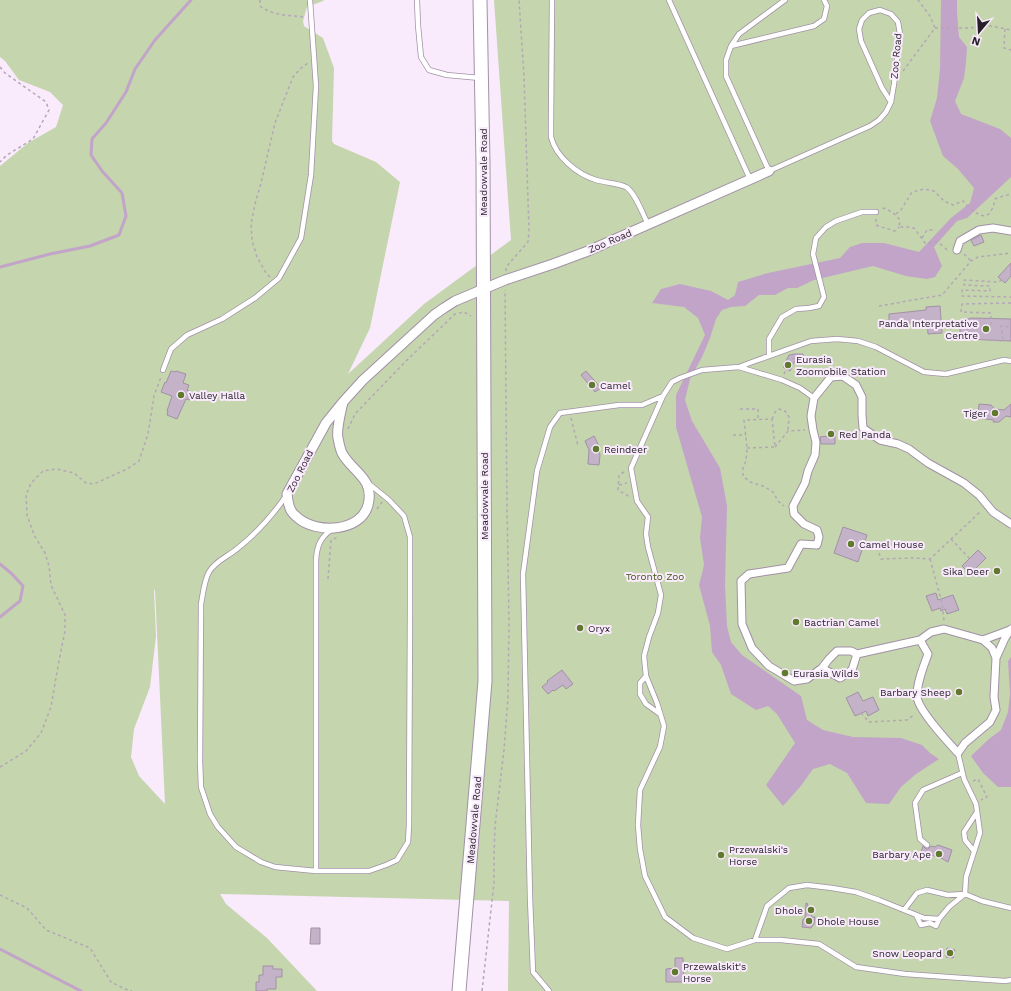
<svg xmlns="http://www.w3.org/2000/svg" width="1011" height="991" viewBox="0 0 1011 991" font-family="'Work Sans',sans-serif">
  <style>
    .green { fill: #c5d5ae; fill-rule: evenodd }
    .water { fill: #c2a4c9 }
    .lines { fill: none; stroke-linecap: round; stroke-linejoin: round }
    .stream { stroke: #c2a4c9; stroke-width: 3 }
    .building { fill: #c4b2c9; stroke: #a291a6 }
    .service-casing { stroke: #a291a7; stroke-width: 6 }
    .pedestrian-casing { stroke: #a291a7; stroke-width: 9 }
    .minor-casing { stroke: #a291a7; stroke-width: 11 }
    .secondary-casing { stroke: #a291a7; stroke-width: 15 }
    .path { stroke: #b3a7b6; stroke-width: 1.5; stroke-dasharray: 3 3; stroke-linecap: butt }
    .service { stroke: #fff; stroke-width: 4.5 }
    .pedestrian { stroke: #fff; stroke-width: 7 }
    .minor { stroke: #fff; stroke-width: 9 }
    .secondary { stroke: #fff; stroke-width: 13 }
    .poi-dot { fill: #5f792d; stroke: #f9eafc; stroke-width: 1.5 }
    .labels { text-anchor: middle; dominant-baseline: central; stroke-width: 4; stroke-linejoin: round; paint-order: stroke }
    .street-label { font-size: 10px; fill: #251f27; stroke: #f9eafc }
    .poi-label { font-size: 10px; fill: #251f27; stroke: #f9eafc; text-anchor: start }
    .park-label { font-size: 10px; fill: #44591a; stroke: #f9eafc }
  </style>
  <rect width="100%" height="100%" fill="#f9eafc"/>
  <!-- green -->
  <path class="green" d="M0,0H324L323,1L307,7L303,21L304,26L323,38L334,68L332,141L334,144L376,162L400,182L370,328L348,374L424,304L511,240L494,0H1011V991H508L509,901L220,894L226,904L267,938L317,991H0V166L28,143L56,127L63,105L50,92L19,80L5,61L0,57ZM155,589L165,804L139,776L131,757L134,729L150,687L156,636L154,591Z"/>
  <!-- water -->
  <path class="water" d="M941,0H957V12L959,37L967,47L966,63L964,78L955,101L961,114L1000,129L1011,138V177L967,218L957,221L934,247L942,266L935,277L927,279L906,276L873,266L814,280L797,288H788L775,295H759L745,306L731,307L722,310L716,319L710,338L702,357L690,379L685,400L692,421L720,468L727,506L725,585L727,626L731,642L742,655L801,696L807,720L823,730L853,737L901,738L922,745L930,753L939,759L916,774L901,787L889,804L866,803L847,773L830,764L813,769L800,787L783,806L766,785L795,743L777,714L768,706L756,710L731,694L721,665L712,652L710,626L699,585L704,565L700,538L702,517L676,427V395L705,335L698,318L684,307L652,303L661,289L680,284L711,291L728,300L735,295L738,282L768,273L840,258L850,247L862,243H884L919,252L951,218L970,203L974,188L958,169L943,156L930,121L937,98L940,69Z
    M1011,657V787H998L983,773L971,756L989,739L1001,730L1008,712L1010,694L1008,661Z"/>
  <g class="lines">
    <!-- stream -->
    <path class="stream" d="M0,267L50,254L90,246L119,235L126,216L122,193L102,171L91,155L92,139L106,123L126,92L135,69L155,40L191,0
      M0,564L12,574L23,586L20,601L0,617
      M0,949L81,991"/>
  </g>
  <!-- building -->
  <path class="building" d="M981,235L984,242L974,246L971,240Z
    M1011,263V276L1005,283L998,277Z
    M940,306L942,333L928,334L927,321L889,325V314L926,310V307Z
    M971,318L1011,319V341L966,339L962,336L960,331V327L962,323L965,320Z
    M795,354H803L804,361L794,362L790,371L783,367L789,355Z
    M171,371L175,372L176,371L186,374L183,383L189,385L187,390L193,393L190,400L186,399L177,419L167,415L168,411H167L172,396L161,392L165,382L166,383Z
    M586,371L601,388L595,392L581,375Z
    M979,404L991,405L995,409L1004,410L1011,404V417L1006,416L999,422H993L994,420L978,418Z
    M828,431H835V444H821L820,437L828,436Z
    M594,436L598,444L600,455L599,465L588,464L589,450L585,441Z
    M843,527L867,535L858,562L834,553Z
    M978,550L986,558L970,574L962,566Z
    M936,593L938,600L953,595L959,610L947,614L945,609L941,611L940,608L932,611L926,596Z
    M562,670L573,684L566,689L563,685L554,691L553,690L548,694L542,687L548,682L547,681Z
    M858,692L863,701L873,697L879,710L868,716L866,711L855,716L846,698Z
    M938,845L952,850L948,862L941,858L921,852L923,846L926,849H928L931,846L935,847Z
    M806,903H807L812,917H815L814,924L811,928L802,927L803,919H805Z
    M311,928H320V944H310Z
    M947,948L955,950L953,958L946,957Z
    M675,958H683L684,982H666V969L675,968Z
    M263,966H273V969H282V977H276V989H267V991H256V982H259V975H263Z"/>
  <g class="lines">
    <!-- service casing -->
    <g class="service-casing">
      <path id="service" d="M417,0L418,25L421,57L429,70L447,75L480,78
        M552,0L551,124C551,128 551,133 551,137C556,157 577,174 596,180C606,183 617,183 626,187C635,192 643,215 648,224
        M669,0L750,179
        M785,0L739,34L731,46L726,60V76L769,171L870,126L879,120L886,112L891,102L894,84L900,34L898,22L891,14L880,10L869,13L862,20L859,29L861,41L882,88L891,102
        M731,46L814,26L824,19L827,6L824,0
        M769,356V339L782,317L796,309L809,308L819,306L824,297L813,254L816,238L826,227L836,221L862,212H876
        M739,367L782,380L800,388L814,398
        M163,370L171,349L187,335L222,319L255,298L279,278L301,238L311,175L316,86L310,0
        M663,396L631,468L637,501L648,517L646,534L648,547L661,595L658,613L649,637L644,656L646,676L657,703L664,726L660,747L640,790L638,825L640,849L645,876L665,917L693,938L727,949L755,940H781L819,944L856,967L905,974L1005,981L1011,980
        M286,496C272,516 257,533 238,548C229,556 215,561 209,572C204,581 203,594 201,604L200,761L201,787L210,814L218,827L236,847L261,862L275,867L316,871H369L386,865L397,860L408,842L409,825L410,610V537L404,516L389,500L368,483
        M646,676L640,683V694L646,704L660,714
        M927,845L920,839L915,803L923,790L962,773
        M974,851L965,840L964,832L977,812
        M316,871V560C317,546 320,538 331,530
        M904,910L917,893L927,890L948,895L965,894L982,901L1011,908
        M916,915L921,925L930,923L936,926L939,919
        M755,940L767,906L789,888L807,885L832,888L856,892L879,900L924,918L939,919L949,907L965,894L966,877L980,833L976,804L964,779L958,753
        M549,991L533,972L530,898L523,574L537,471L550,427L560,413L619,405H642L663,396L672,382L680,378L702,370L739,367L755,361L811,341L837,339L858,341L876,347L924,372L946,374L1004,360L1011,361"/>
    </g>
    <!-- pedestrian casing -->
    <g class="pedestrian-casing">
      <path id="pedestrian" d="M957,250L960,241L979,230L993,228L1011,231
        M1011,524L993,512L979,495L964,483L928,463L909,449L898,444L880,440L863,428L862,415V397L856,385L843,376L831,377L814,398L811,416L813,430L816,442L815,455L808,471L805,483L793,506L794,514L804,524L817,530L819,537L817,545L801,544L788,568L749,574L741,581L742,624L752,648L769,666L794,681L807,679L822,668L840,678L852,670L857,654L920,640L928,654C923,668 917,682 917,696C917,709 948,742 958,753L965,743L990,722L996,710L994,697L996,658L1005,638L1011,629
        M920,640L931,632L944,629L983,640L1010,630
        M983,640L992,648L996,658
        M822,668L829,659L837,651H851L857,654"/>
    </g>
    <!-- minor casing -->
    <g class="minor-casing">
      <path id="minor" d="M343,402C341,411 336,430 338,438C339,443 340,449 342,453C352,472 375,478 368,505C361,532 317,534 298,518C296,516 293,514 292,512C288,507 288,500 287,494L326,423L343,402L363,380L434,315L444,308L455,301L505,280L553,264L588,251L769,171"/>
    </g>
    <!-- secondary casing -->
    <g class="secondary-casing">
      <path id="secondary" d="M459,991L485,681L483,164L480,0"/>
    </g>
    <!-- path -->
    <path class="path" d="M260,0V6C273,16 289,15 304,17
      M935,28H969L992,26L1011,30
      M1005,29L1004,48L1011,50
      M0,67L5,73L46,102L49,110L33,139L7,155L0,162
      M903,71L935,28L930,16L918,0
      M883,209L884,208C891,211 895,214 900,220L899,227H907L914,228L925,243C930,244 932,241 936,242C940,243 945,248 948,251H949
      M896,214L901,210L912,192L924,189L934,191L944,201L953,205L963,201C970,208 985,225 992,209C994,206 994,203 995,199L1000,197L1011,194
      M876,219V225C882,228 888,228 894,231L897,230L899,227
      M922,238L927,230H935
      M964,254L971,261
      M506,271V267L528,242L529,231L524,76L519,0
      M270,277L266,273L257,257L252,240L251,224L255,204L261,183L275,123L293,77L300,69L308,63
      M1002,280L998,282L964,280V285L990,286V291L962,290V296L1011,297
      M1011,303L962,304L961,312L991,313V324H968L966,338L1003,341L1001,326L1011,327
      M879,306L942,295L971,261L978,257L1011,253
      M784,374L791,359L795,358V355
      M740,409H758V419
      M571,418L578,446
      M772,419L775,412L779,409L785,411L789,417L788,431
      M348,429L355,414L405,362L455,314L464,312L471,316
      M733,435H746
      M775,447L788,431L805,430
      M747,448L775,447L772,419L744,420L747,448L746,461L743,467V476L750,482L763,486L773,492L778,501L784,506
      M624,472L619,475L618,490L630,497
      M619,485L627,483
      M377,509L382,502
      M951,539L969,558
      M864,545L878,550L881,559L914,558L930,559L981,511
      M930,559L942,603L944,621
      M328,579L331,540L338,537
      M861,713L869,722L907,720L915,714
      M0,767L26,751L41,733L51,707L58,666L65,631V615L51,585L49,566L45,553L34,535L27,515L26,495L31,483L43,471L57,469L74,473L86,483L94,484L127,469L139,461L148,434L154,396L161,377
      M973,781L978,779L987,797L981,800
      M0,895L27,908L46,930L90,948L111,982L125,989L132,991
      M482,991L494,883V854L495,826L504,750L508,697L509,623L507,506L505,290"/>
    <!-- service -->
    <use href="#service" class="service"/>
    <!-- pedestrian -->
    <use href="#pedestrian" class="pedestrian"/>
    <!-- minor -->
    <use href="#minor" class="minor"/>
    <!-- secondary -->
    <use href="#secondary" class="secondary"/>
  </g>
  <!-- markers -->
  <g class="poi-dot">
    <circle cx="986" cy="329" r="4"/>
    <circle cx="788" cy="365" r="4"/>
    <circle cx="592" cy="385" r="4"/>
    <circle cx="181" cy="395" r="4"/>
    <circle cx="995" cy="413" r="4"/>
    <circle cx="831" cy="434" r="4"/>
    <circle cx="596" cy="449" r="4"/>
    <circle cx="851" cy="544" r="4"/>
    <circle cx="997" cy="571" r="4"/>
    <circle cx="796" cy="622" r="4"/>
    <circle cx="580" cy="628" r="4"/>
    <circle cx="785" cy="673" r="4"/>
    <circle cx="959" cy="692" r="4"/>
    <circle cx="939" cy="854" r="4"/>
    <circle cx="721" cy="855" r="4"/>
    <circle cx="811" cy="910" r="4"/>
    <circle cx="809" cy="921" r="4"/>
    <circle cx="950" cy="953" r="4"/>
    <circle cx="675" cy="972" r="4"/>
  </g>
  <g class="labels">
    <!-- street labels -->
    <g class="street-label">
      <text transform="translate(896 56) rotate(-85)">Zoo Road</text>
      <text transform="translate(483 172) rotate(-90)">Meadowvale Road</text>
      <text transform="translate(610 241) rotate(-23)">Zoo Road</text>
      <text transform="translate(300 471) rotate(-63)">Zoo Road</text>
      <text transform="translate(484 496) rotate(-90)">Meadowvale Road</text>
      <text transform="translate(474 820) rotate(-85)">Meadowvale Road</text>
    </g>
    <!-- poi labels -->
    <g class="poi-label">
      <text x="978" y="323" text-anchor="end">Panda Interpretative<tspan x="978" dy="12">Centre</tspan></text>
      <text x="796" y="359">Eurasia<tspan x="796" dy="12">Zoomobile Station</tspan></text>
      <text x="600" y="385">Camel</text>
      <text x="189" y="395">Valley Halla</text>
      <text x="987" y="413" text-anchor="end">Tiger</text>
      <text x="839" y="434">Red Panda</text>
      <text x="604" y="449">Reindeer</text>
      <text x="859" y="544">Camel House</text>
      <text x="989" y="571" text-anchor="end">Sika Deer</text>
      <text x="804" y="622">Bactrian Camel</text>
      <text x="588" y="628">Oryx</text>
      <text x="793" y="673">Eurasia Wilds</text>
      <text x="951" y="692" text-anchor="end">Barbary Sheep</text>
      <text x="729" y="849">Przewalski's<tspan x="729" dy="12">Horse</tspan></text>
      <text x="931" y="854" text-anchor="end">Barbary Ape</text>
      <text x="803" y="910" text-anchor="end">Dhole</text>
      <text x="817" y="921">Dhole House</text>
      <text x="942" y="953" text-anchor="end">Snow Leopard</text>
      <text x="683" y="966">Przewalskit's<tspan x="683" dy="12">Horse</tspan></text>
    </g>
    <!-- park labels -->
    <g class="park-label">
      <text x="655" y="576">Toronto Zoo</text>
    </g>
  </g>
  <!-- north arrow -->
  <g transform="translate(979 32) rotate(198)" stroke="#f9eafc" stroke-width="3" paint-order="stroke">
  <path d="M0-3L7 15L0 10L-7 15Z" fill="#251f27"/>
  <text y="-6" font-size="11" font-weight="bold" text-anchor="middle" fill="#251f27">N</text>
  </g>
</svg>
